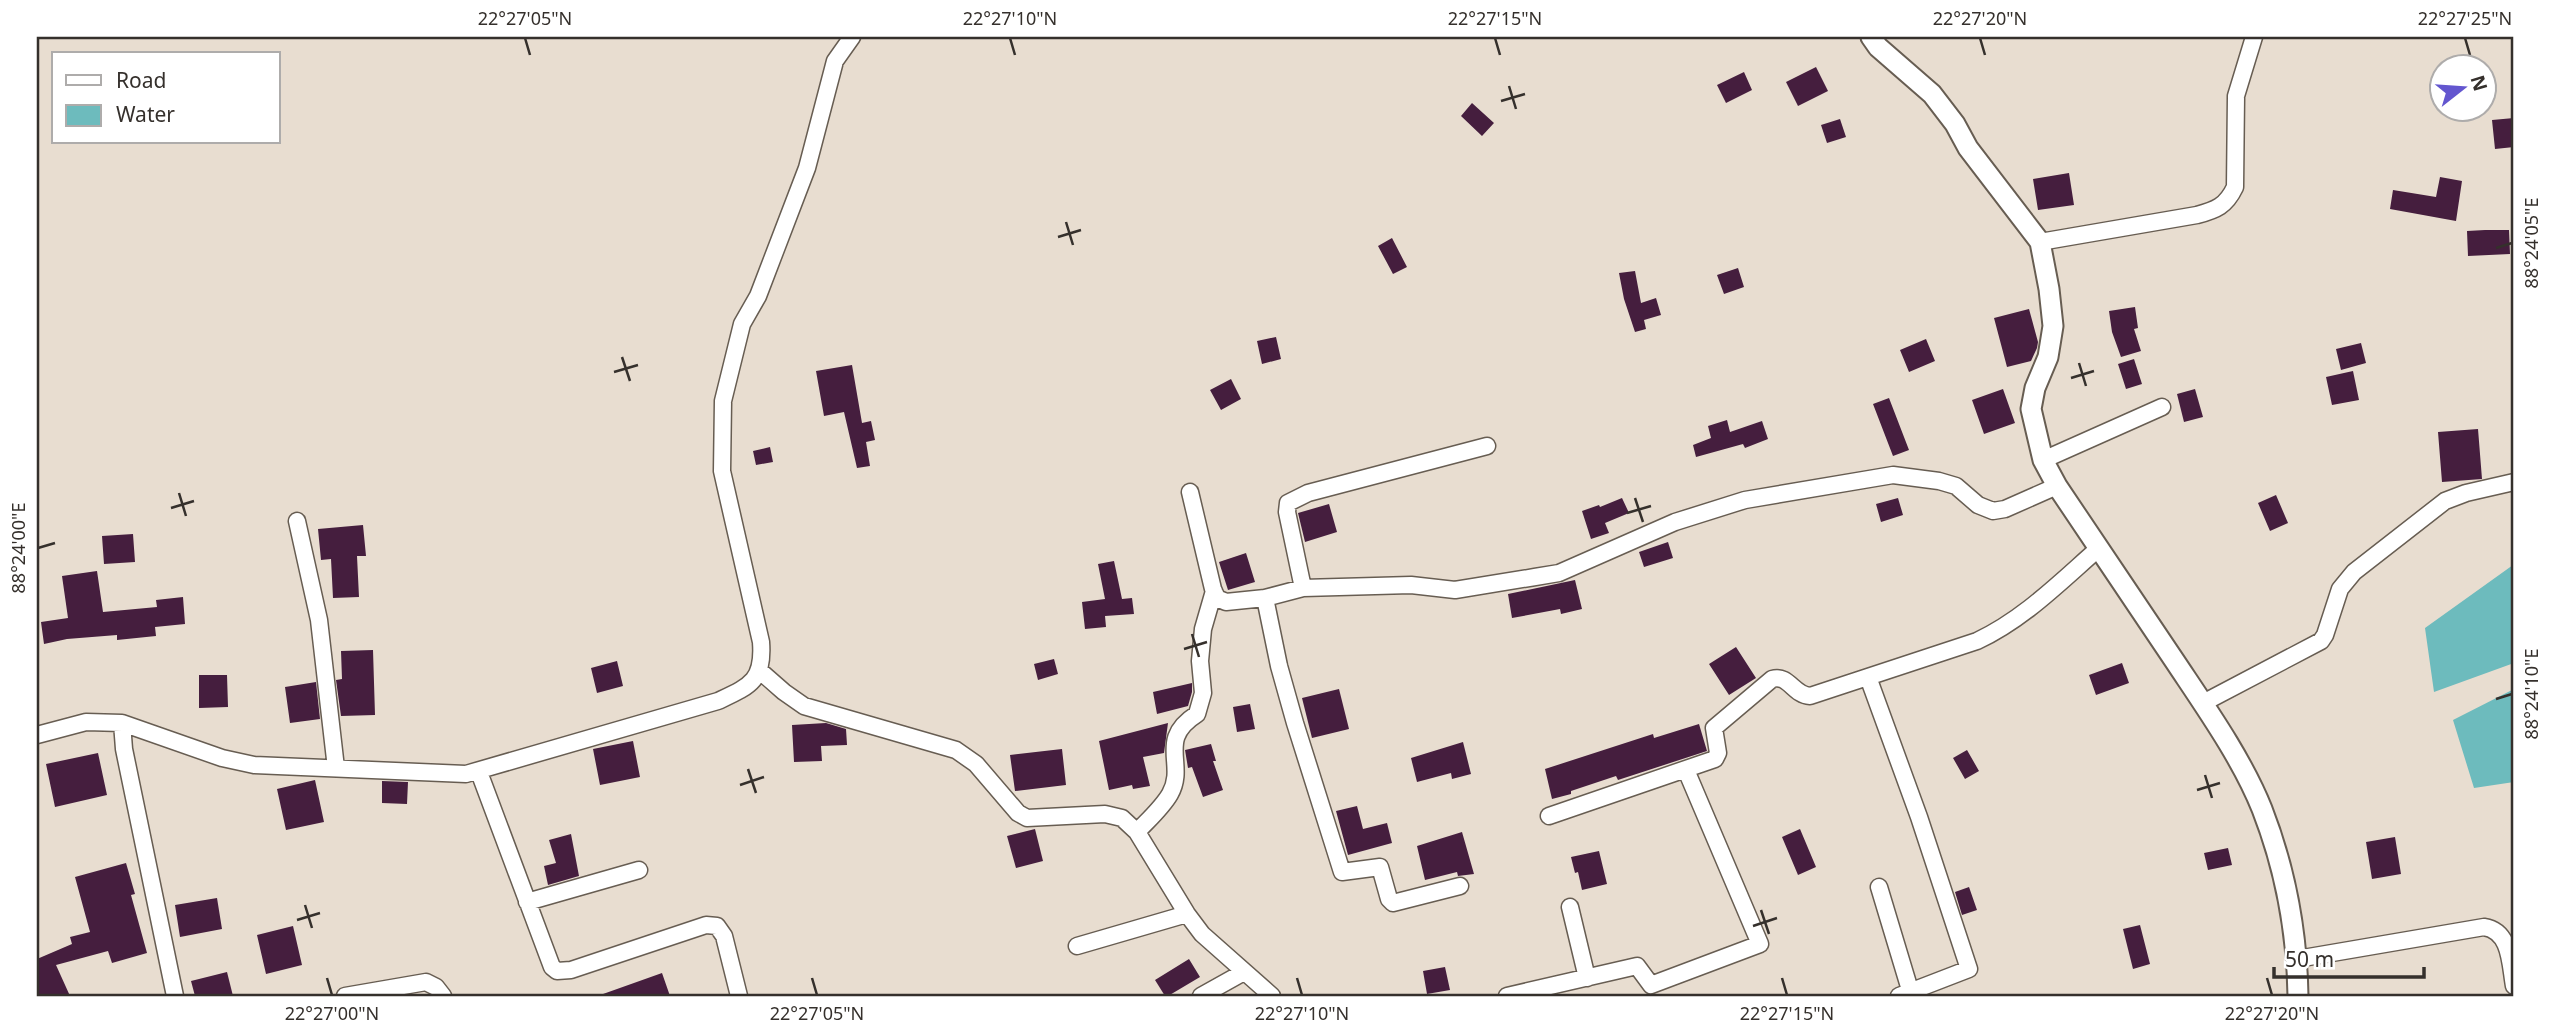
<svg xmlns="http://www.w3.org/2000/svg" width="2551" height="1033" viewBox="0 0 2551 1033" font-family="'Noto Sans',sans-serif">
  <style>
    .water { fill: #6dbbbd }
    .building { fill: #451e3e }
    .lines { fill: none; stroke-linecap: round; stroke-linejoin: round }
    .minor-casing { stroke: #675d52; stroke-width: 19 }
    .tertiary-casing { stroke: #675d52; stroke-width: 23 }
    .minor { stroke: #fff; stroke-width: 16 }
    .tertiary { stroke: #fff; stroke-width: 19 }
    .ticks { fill: none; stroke: #35302c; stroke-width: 2.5 }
    .neatline { fill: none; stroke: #35302c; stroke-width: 2.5 }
    .ticks-label { font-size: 18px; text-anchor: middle; fill: #35302c }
  </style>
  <rect width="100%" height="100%" fill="#e8ddd0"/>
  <!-- water -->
  <path class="water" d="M2513,565L2514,663L2434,692L2425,628Z
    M2514,689V782L2474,788L2453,720Z"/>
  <!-- building -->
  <path class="building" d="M1816,67L1828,91L1798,106L1786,82Z
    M1744,72L1752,90L1726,103L1717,85Z
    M1472,103L1494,123L1482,136L1461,116Z
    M2514,118V147L2495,149L2492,120Z
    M1840,119L1846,137L1827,143L1821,125Z
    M2069,173L2074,205L2038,210L2033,179Z
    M2440,177L2462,181L2456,221L2390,209L2393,190L2436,197Z
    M2485,230H2509L2510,254L2468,256L2467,231Z
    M1392,238L1407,267L1393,274L1378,246Z
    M1738,268L1744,287L1724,294L1717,275Z
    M1635,271L1641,303L1656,298L1661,315L1644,320L1646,329L1635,332L1624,299L1619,273Z
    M2135,307L2138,328L2134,329L2141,351L2121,357L2112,332L2109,311Z
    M2029,309L2038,342L2037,348L2031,361L2007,367L1994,318Z
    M1276,337L1281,359L1262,364L1257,341Z
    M1926,339L1935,361L1909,372L1900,350Z
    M2361,343L2366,363L2341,370L2336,349Z
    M2134,359L2142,384L2126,389L2118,364Z
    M852,365L862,423L871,421L875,440L866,442L870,466L857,468L844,412L824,416L816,371Z
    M2353,371L2359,400L2332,405L2326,377Z
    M1231,379L1241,399L1221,410L1210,390Z
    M2003,389L2015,423L1984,434L1972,400Z
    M2195,389L2203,417L2184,422L2177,394Z
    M1889,398L1909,450L1893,456L1873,404Z
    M1727,420L1730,432L1762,421L1768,439L1745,448L1743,444L1696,457L1693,445L1711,438L1708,426Z
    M2478,429L2482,479L2442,482L2438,432Z
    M770,447L773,462L756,465L753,451Z
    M2276,495L2288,523L2270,531L2258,503Z
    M1622,498L1629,513L1605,523L1609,533L1591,539L1582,511L1599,505L1600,507Z
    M1898,498L1903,515L1881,522L1876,504Z
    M1329,504L1337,532L1305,542L1298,513Z
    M363,525L366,556H357L359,597L333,598L331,559L321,560L318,529Z
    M133,534L135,562L104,564L102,536Z
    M1668,542L1673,558L1644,567L1639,552Z
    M1246,553L1255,582L1228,590L1219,562Z
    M1114,561L1122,599L1132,598L1134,614L1105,616L1106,627L1085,629L1082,602L1105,599L1098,564Z
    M97,571L103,612L157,607L156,600L183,597L185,624L155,627L156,636L117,640V635L67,639L44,644L41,622L68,618L62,576Z
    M1575,580L1582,609L1561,614L1560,609L1512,618L1508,594Z
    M1736,647L1756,678L1729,695L1709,664Z
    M373,650L375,715L341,716L336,680L342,679L341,651Z
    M1054,659L1058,674L1038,680L1034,664Z
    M617,661L623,686L597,693L591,668Z
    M2122,663L2129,683L2096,695L2089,675Z
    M199,675H227L228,707L199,708Z
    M316,682L320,719L290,723L285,687Z
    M1192,683V692L1188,706L1157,714L1153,692Z
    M1339,689L1349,729L1312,738L1302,698Z
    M1250,704L1255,729L1237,732L1233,707Z
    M826,723L846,729L847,745L821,746L822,761L794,762L792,725Z
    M1168,723L1164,753L1143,757L1150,786L1133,789L1132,785L1109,790L1099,741Z
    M1699,724L1707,751L1618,780L1616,776L1571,791V794L1552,799L1545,769L1653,734L1654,738Z
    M633,741L640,777L600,785L593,749Z
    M1463,742L1471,774L1452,779L1451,773L1417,782L1411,758Z
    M1211,744L1216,761H1213L1223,790L1203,797L1192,767L1188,768L1185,750Z
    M1062,749L1066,785L1015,791L1010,755Z
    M1967,750L1979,771L1965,779L1953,758Z
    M98,753L107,795L55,807L46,764Z
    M315,780L324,822L286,830L277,789Z
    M382,781L408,782L407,804L382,803Z
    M1357,806L1363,829L1387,823L1392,843L1348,855L1336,811Z
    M1035,829L1043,861L1016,868L1007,836Z
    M1800,829L1816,867L1798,875L1782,837Z
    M1462,832L1474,874L1458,876L1457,872L1425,880L1417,846Z
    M571,834L579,876L548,885L544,866L556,863L549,840Z
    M2395,837L2401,874L2372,879L2366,842Z
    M2228,848L2232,865L2208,870L2204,853Z
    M1599,851L1607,884L1582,890L1578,872L1575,873L1571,857Z
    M126,863L135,894L131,895L147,953L112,963L108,951L56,965L70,996H37V959L72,944L70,937L90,932L75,877Z
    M1969,887L1977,910L1962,915L1955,892Z
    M217,898L222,929L180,937L175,905Z
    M2140,925L2150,964L2133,969L2123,929Z
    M293,926L302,965L266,974L257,935Z
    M1189,959L1200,977L1168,996H1165L1155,980Z
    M1445,967L1450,990L1427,994L1423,971Z
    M227,972L233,996H195L191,981Z
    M662,973L670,996H604L603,994Z"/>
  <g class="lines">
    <!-- minor casing -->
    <g class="minor-casing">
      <path id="minor" d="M2040,242L2197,215C2216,210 2226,206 2235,187L2236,96L2254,37
        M2043,460L2162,407
        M1190,492L1213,589L1217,598L1226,602L1265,598L1303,588L1411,585L1455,590L1535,577L1559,573L1675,522L1745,500L1893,475L1939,481L1956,486L1978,505L1993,511L2005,509L2057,486
        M297,521L319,620L336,768
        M1303,588L1287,512L1288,503L1308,493L1487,446
        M1265,598L1279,666L1295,723L1342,872L1380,867L1389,899L1393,903L1460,886
        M760,671L784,692L804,706L956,750L976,764L1018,813L1027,818L1105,814L1122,818L1137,832L1187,914L1202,934L1272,996
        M1868,677L1919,817L1969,969L1899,996
        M2203,703L2321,641L2325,635L2340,589L2354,572L2445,501L2466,493L2514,482
        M122,723L124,749L175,996
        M37,735L86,722L122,723L222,758L254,765L466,774L718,701C750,686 764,681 761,642L722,471L723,401L742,324L758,296L807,168L835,61L852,37
        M479,772L552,967L557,971L571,970L706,925L717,926L724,936L739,996
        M1549,816L1715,759L1718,753L1714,728L1772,679C1789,674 1793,695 1810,696L1977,641C2024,619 2060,582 2099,548
        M1137,832C1147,821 1162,808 1170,794C1187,764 1156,740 1197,714L1203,693L1200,661L1203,629L1214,591
        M1879,887L1910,990
        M527,902L639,870
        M1570,907L1587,978
        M1077,946L1187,914
        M2297,959L2484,927C2511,931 2510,964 2514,986
        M345,996L426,982L436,987L443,996
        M1201,996L1244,972
        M1507,996L1637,966L1651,985L1760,944L1686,770"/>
    </g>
    <!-- tertiary casing -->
    <g class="tertiary-casing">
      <path id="tertiary" d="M1871,37L1878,47L1932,94L1955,124L1968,148L2040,242L2049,289L2053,326L2048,357L2035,388L2031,409L2043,460L2057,486C2097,545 2136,604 2176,663C2206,708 2242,759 2262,809C2285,868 2297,934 2298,996"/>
    </g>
    <!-- minor -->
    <use href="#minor" class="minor"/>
    <!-- tertiary -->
    <use href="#tertiary" class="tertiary"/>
  </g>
  <!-- ticks -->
  <path class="ticks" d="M525,38L530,55M1010,38L1015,55M1495,38L1500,55M1980,38L1985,55M2465,38L2470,55M1509,86L1516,109M1501,101L1525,94M1066,222L1073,245M1058,237L1081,230M2496,248L2512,243M622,357L630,381M2079,363L2086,386M614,372L638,365M2071,378L2094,371M179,493L186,516M1635,498L1643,522M171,508L194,501M1627,513L1651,506M38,548L55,543M1192,634L1199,657M1184,649L1207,642M2496,699L2512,694M748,769L756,793M2205,775L2212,798M740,785L764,777M2197,790L2220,783M305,905L312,928M1761,910L1769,934M297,920L320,913M1753,926L1777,918M327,978L332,995M812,978L817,995M1297,978L1302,995M1782,978L1787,995M2267,978L2272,995"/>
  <!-- border -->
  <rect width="2551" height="1033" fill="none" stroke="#ffffff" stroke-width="77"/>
  <!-- legend -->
  <rect x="52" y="52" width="228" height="91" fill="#ffffff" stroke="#aeacab" stroke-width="2"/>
  <rect x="66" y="75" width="35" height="10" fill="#ffffff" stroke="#aeacab" stroke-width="2"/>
  <text x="116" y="88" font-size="21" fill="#35302c">Road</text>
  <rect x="66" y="105" width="35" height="21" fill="#6dbbbd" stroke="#aeacab" stroke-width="2"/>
  <text x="116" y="122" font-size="21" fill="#35302c">Water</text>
  <!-- north arrow -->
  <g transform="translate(2463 88) rotate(73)"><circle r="33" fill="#ffffff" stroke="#aeacab" stroke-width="2"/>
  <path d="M0-5L12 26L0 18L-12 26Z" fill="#6356cf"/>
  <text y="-10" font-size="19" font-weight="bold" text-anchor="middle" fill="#35302c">N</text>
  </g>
  <!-- scale -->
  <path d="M2274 967v10h150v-10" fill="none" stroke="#35302c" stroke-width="3.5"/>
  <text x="2285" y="967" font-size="21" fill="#35302c" stroke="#ffffff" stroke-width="5" paint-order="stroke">50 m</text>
  <rect x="38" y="38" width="2474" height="957" class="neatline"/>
  <g class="ticks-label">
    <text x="525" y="25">22°27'05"N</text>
    <text x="1010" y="25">22°27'10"N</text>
    <text x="1495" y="25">22°27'15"N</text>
    <text x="1980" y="25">22°27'20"N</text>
    <text x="2465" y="25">22°27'25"N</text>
    <text transform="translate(2532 243) rotate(-90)" y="6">88°24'05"E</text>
    <text transform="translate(19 548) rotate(-90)" y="6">88°24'00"E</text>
    <text transform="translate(2532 694) rotate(-90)" y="6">88°24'10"E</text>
    <text x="332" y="1020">22°27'00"N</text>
    <text x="817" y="1020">22°27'05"N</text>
    <text x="1302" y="1020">22°27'10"N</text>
    <text x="1787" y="1020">22°27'15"N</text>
    <text x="2272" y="1020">22°27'20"N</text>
  </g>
</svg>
